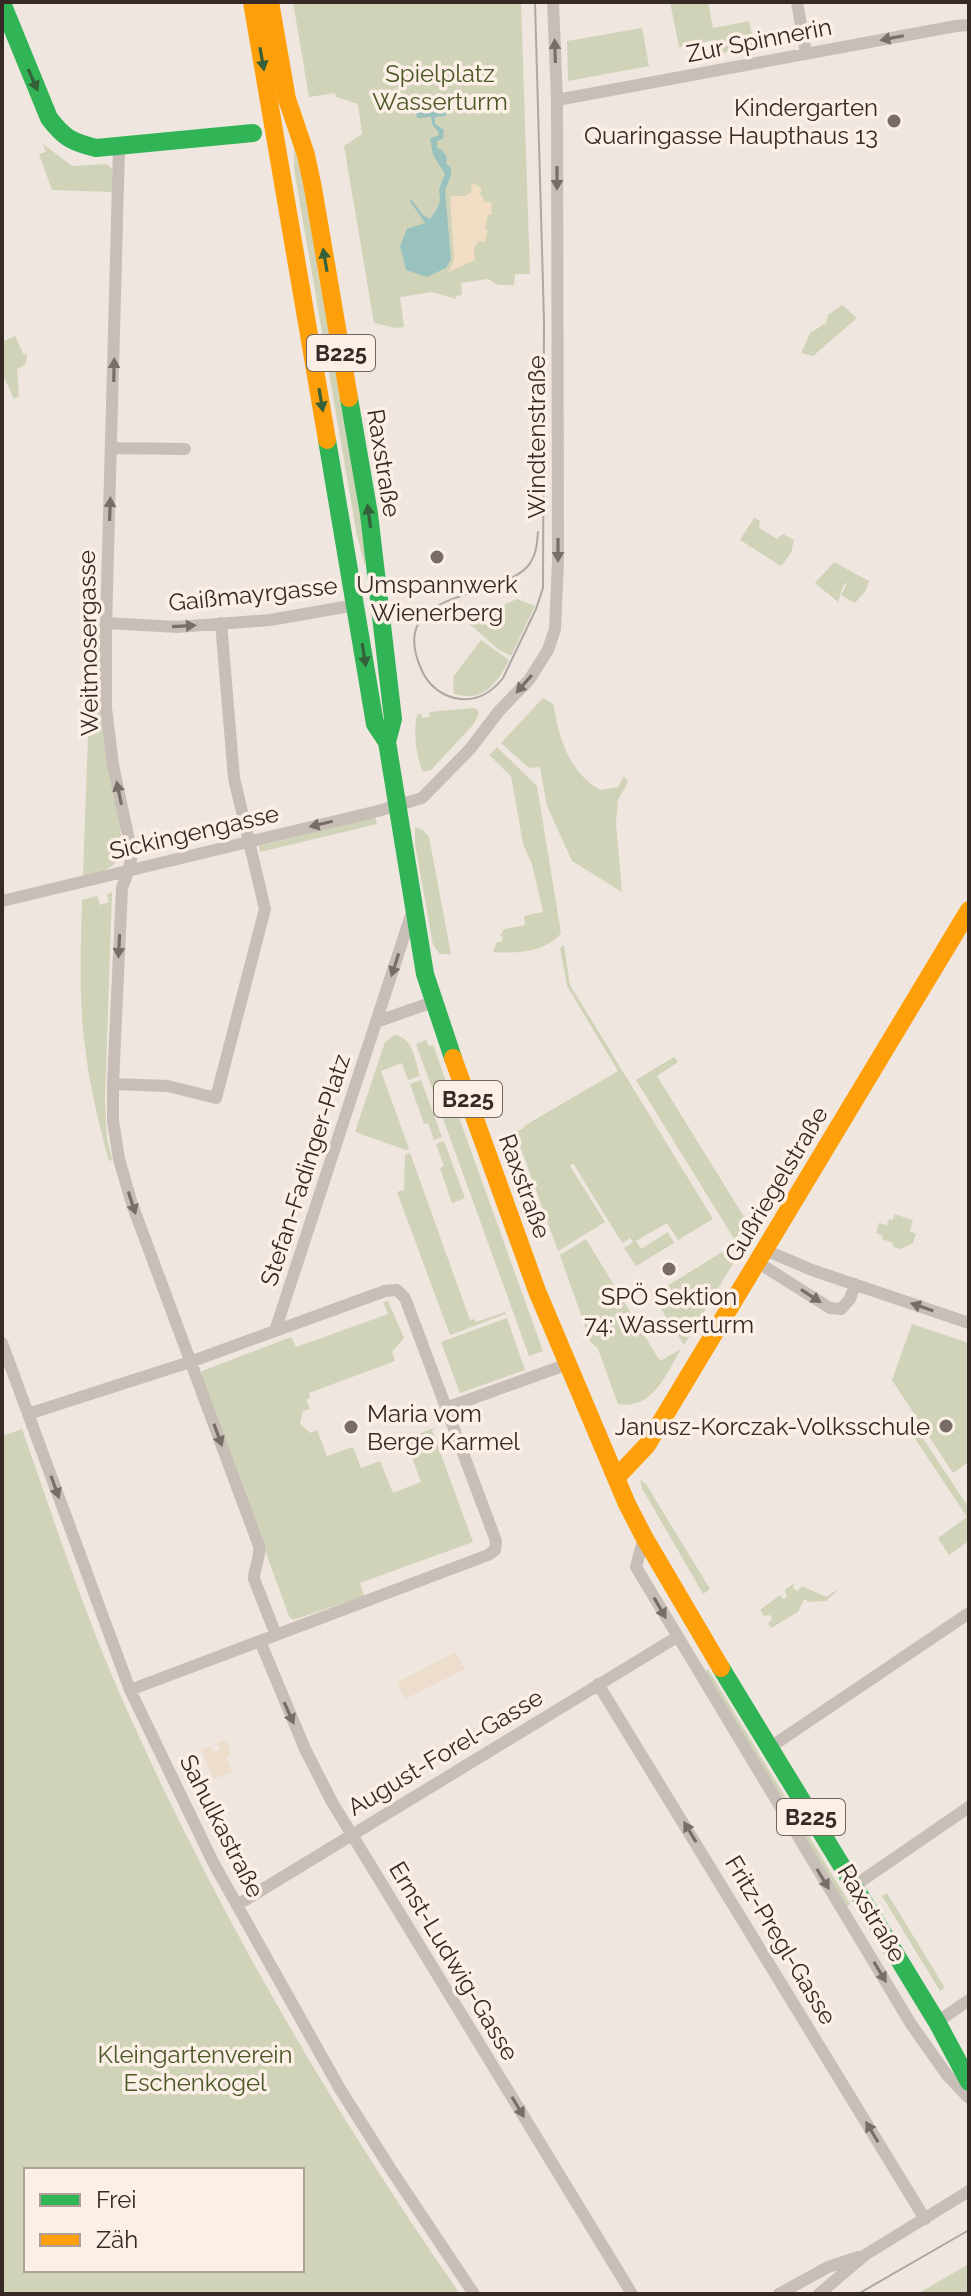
<svg xmlns="http://www.w3.org/2000/svg" width="971" height="2296" viewBox="0 0 971 2296" font-family="Raleway,sans-serif">
  <style>
    .green { fill: #d1d3b8; fill-rule: evenodd }
    .sand { fill: #f1ddc3 }
    .plaza { fill: #edddcd }
    .water { fill: #99c2bf }
    .lines { fill: none; stroke-linecap: round; stroke-linejoin: round }
    .street { stroke: #c7beb8; stroke-width: 12 }
    .fast { stroke: #30b455; stroke-width: 18 }
    .slow { stroke: #ff9f0a; stroke-width: 18 }
    .tram { stroke: #aea7a3; stroke-width: 2 }
    .oneway { fill: #786d68 }
    .oneway2 { fill: #346139 }
    .poi-dot { fill: #776c67; stroke: #fbefe6; stroke-width: 3 }
    .labels { text-anchor: middle; dominant-baseline: central; stroke-width: 7; stroke-linejoin: round; paint-order: stroke }
    .shield { fill: #fbefe6; stroke: #726560; stroke-width: 2 }
    .shield-label { font-size: 22px; font-weight: bold; fill: #372a26 }
    .street-label { font-size: 24px; fill: #372a26; stroke: #fbefe6 }
    .park-label { font-size: 24px; fill: #4a5828; stroke: #fbefe6 }
    .poi-label { font-size: 24px; fill: #372a26; stroke: #fbefe6; text-anchor: end }
  </style>
  <rect width="100%" height="100%" fill="#eee6df"/>
  <!-- green -->
  <path class="green" d="M293,2H521L530,274H515L514,285H498L488,279L461,283L462,295L456,296V299L432,292L400,297L404,327L396,328L374,323L344,146L362,134L358,104L336,97L335,93L309,97Z
    M670,2H708L713,28L749,21L754,47L718,54L715,40L679,47Z
    M642,28L649,66L568,81L567,41Z
    M43,144L72,166L107,164L112,169V192L52,190L39,154L46,152Z
    M294,149L300,165L365,537V566L357,536L294,169Z
    M842,305L857,318L813,356L801,353L810,333L826,323L828,315Z
    M15,336L24,355L27,353L26,364L17,369L19,396L14,399L2,373V342Z
    M754,518L760,521L759,528L777,539L783,534L794,540L791,553L781,566L740,540Z
    M834,562L869,581L866,590L855,603L841,595L848,582L843,586L838,602L815,583Z
    M517,599L535,606L511,656L498,649L466,621Z
    M92,622L100,623C99,658 99,693 103,728C106,759 131,834 116,861C110,872 94,873 83,876Z
    M481,640L509,660C501,677 488,698 465,696C461,696 458,694 454,694L453,677Z
    M543,698L552,703L554,706C558,738 571,775 601,790L618,787L624,776L628,782L618,800L616,823L622,892L572,861L547,806L540,767L529,768L501,743Z
    M473,708L477,709L479,714L473,725L431,770L423,772C416,758 413,731 417,715L421,713L422,718L430,717L429,712Z
    M497,747L537,786L561,933C546,952 516,954 493,952L497,942H501L503,937L500,936L504,929L525,925L524,916L543,912L532,864L523,844L511,776L489,755Z
    M375,817L377,824L260,852L259,846Z
    M415,827L423,830L429,837L451,954H440L433,945L415,844Z
    M112,892L105,1100L107,1139L112,1160L109,1161C97,1118 87,1074 83,1029C79,986 81,943 82,900L97,896L100,905L109,902L107,894Z
    M564,945L570,985L713,1219L678,1240L667,1223L636,1241L641,1249L668,1232L674,1243L636,1266L624,1248L633,1242L630,1238L622,1243L573,1163L570,1166L605,1222L558,1251L515,1132L524,1128V1126L618,1071L567,986L560,948Z
    M394,1035C413,1037 415,1060 420,1076L408,1080L402,1063L381,1071L409,1149L406,1150L355,1132L385,1042Z
    M426,1040L429,1046L433,1045L543,1351L529,1356L416,1044Z
    M674,1057L678,1062L657,1076L746,1220L762,1211L764,1213L741,1250L636,1080Z
    M421,1080L442,1137L434,1140L428,1123L424,1124L410,1084Z
    M444,1141L465,1198L452,1203L440,1168L444,1166L436,1144Z
    M410,1153L470,1320L474,1319L476,1322L505,1312L506,1314L450,1335L397,1192L404,1190L405,1155Z
    M894,1214L913,1220L910,1231L916,1234L913,1243L901,1249L893,1247V1243L882,1239L883,1236L876,1233L879,1223L887,1225L889,1219L893,1220Z
    M586,1239L660,1361L681,1349C666,1374 653,1410 618,1404L598,1349L590,1341L560,1255Z
    M730,1247L737,1257L684,1345L651,1293L663,1286L664,1288Z
    M388,1301L404,1338L392,1352L395,1361L309,1393L310,1398L306,1400L310,1409L303,1411L300,1424L310,1433L317,1430L327,1456L353,1447L361,1468L380,1461L393,1493L421,1482L405,1439L439,1426L432,1430L473,1542L360,1583L364,1596L293,1620L289,1616L201,1376L202,1371L291,1337L296,1347L388,1314L383,1302Z
    M507,1318L525,1370L460,1393L441,1342Z
    M912,1324L969,1343V1462L953,1473L892,1380Z
    M916,1428L969,1508V1541L949,1555L938,1538L967,1517L910,1431Z
    M22,1429C54,1520 84,1613 123,1701C215,1909 330,2107 460,2294H2V1436ZM26,2170H302V2270H26Z
    M640,1480L646,1484L710,1589L703,1594L642,1488Z
    M794,1583L793,1588L797,1591L802,1586L826,1597L840,1588L826,1601L809,1602L804,1599L798,1612L771,1628L768,1623L772,1620L770,1615L764,1616L760,1610L780,1595L783,1599L787,1597L785,1590Z
    M708,1669L850,1904L847,1906L704,1672Z
    M887,1893L945,1988L940,1991L882,1896Z
    M969,2264V2294H917Z"/>
  <!-- sand -->
  <path class="sand" d="M474,183L482,189L480,193L485,202H491L492,214L488,215L485,228L488,231L485,242L480,241C472,246 474,253 475,260L448,272L454,260L450,196H464L471,193L472,188L470,187Z"/>
  <!-- plaza -->
  <path class="plaza" d="M456,1652L465,1669L405,1699L397,1682Z
    M226,1740L231,1755L226,1757L232,1772L213,1779L201,1749L210,1746L213,1752L220,1749L217,1743Z"/>
  <!-- water -->
  <path class="water" d="M445,110L446,116L435,117V124L444,130L443,139L437,141V148L441,149L447,157L446,163L451,168V175L445,191L451,259L446,268L427,277L406,270L400,246L407,229L425,223L410,201L411,199L423,215L430,219L438,207L440,200L439,189L445,174L433,155L430,138L438,136L439,133L432,124L431,117L417,118L416,113Z"/>
  <g class="lines">
    <!-- street -->
    <path class="street" d="M797,2L806,54
      M557,100L956,26L969,25
      M119,147L106,626V708L113,765L132,854L129,869L122,888L113,1084V1121L119,1159L132,1204L259,1546C261,1558 254,1567 254,1579L276,1635
      M112,448L185,449
      M106,623L177,627L270,620L356,605
      M2,901L378,811L422,798L470,749L499,711L529,680L548,650L555,629L558,561L557,100L553,2
      M376,1022L433,1002
      M113,1084L168,1086L216,1098L265,909L234,778L221,623
      M765,1250L812,1270L969,1323
      M757,1262L830,1308L841,1309L850,1299L855,1284
      M275,1331L411,915
      M2,1343L130,1690L214,1864L340,2089L390,2168L474,2294
      M446,1408L568,1364
      M28,1414L190,1362L385,1291L397,1290L405,1298L496,1541L495,1550L488,1555L130,1690
      M644,1537L636,1567L911,2024L947,2075L969,2098
      M260,1641L305,1749L332,1802L632,2294
      M598,1684L925,2219
      M769,1748L969,1613
      M854,1886L969,1807
      M237,1905L677,1637
      M937,2022L969,2000
      M779,2294L828,2267L858,2257
      M819,2294L865,2255L969,2191"/>
    <!-- fast -->
    <path class="fast" d="M2,3L49,118C64,138 72,142 96,148L253,133
      M349,398L369,514L393,719L387,742L425,974L453,1058
      M327,440L375,724L387,742
      M721,1668L937,2022L969,2082"/>
    <!-- slow -->
    <path class="slow" d="M252,2L327,440
      M270,2L287,99L306,155L313,188L349,398
      M453,1058L537,1291L627,1504L644,1537L721,1668
      M616,1478L647,1445L969,910"/>
    <!-- tram -->
    <path class="tram" d="M535,2L544,321L543,588L536,609L503,678C492,692 478,701 460,699C443,697 429,686 422,671C384,588 493,602 527,567C536,557 537,545 538,532
      M858,2294L969,2230"/>
  </g>
  <!-- one-way arrows -->
  <defs><path id="oneway-solid" d="M-6-.8H1V-3.2L6.5 0L1 3.2V.8H-6Z" transform="scale(2)"/></defs>
  <g class="oneway">
    <use href="#oneway-solid" transform="translate(892 38) rotate(169)"/>
    <use href="#oneway-solid" transform="translate(555 51) rotate(-92)"/>
    <use href="#oneway-solid" transform="translate(557 178) rotate(90)"/>
    <use href="#oneway-solid" transform="translate(114 370) rotate(-89)"/>
    <use href="#oneway-solid" transform="translate(110 509) rotate(-88)"/>
    <use href="#oneway-solid" transform="translate(558 550) rotate(90)"/>
    <use href="#oneway-solid" transform="translate(184 626) rotate(-3)"/>
    <use href="#oneway-solid" transform="translate(524 684) rotate(131)"/>
    <use href="#oneway-solid" transform="translate(119 793) rotate(-102)"/>
    <use href="#oneway-solid" transform="translate(321 824) rotate(167)"/>
    <use href="#oneway-solid" transform="translate(119 946) rotate(93)"/>
    <use href="#oneway-solid" transform="translate(395 965) rotate(108)"/>
    <use href="#oneway-solid" transform="translate(132 1203) rotate(72)"/>
    <use href="#oneway-solid" transform="translate(811 1296) rotate(33)"/>
    <use href="#oneway-solid" transform="translate(922 1307) rotate(-161)"/>
    <use href="#oneway-solid" transform="translate(218 1435) rotate(70)"/>
    <use href="#oneway-solid" transform="translate(55 1487) rotate(70)"/>
    <use href="#oneway-solid" transform="translate(660 1608) rotate(60)"/>
    <use href="#oneway-solid" transform="translate(289 1713) rotate(66)"/>
    <use href="#oneway-solid" transform="translate(690 1832) rotate(-121)"/>
    <use href="#oneway-solid" transform="translate(823 1879) rotate(59)"/>
    <use href="#oneway-solid" transform="translate(880 1972) rotate(59)"/>
    <use href="#oneway-solid" transform="translate(518 2107) rotate(59)"/>
    <use href="#oneway-solid" transform="translate(872 2132) rotate(-121)"/>
  </g>
  <g class="oneway2">
    <use href="#oneway-solid" transform="translate(262 59) rotate(80)"/>
    <use href="#oneway-solid" transform="translate(33 80) rotate(66)"/>
    <use href="#oneway-solid" transform="translate(325 260) rotate(-100)"/>
    <use href="#oneway-solid" transform="translate(321 400) rotate(80)"/>
    <use href="#oneway-solid" transform="translate(369 516) rotate(-98)"/>
    <use href="#oneway-solid" transform="translate(364 655) rotate(81)"/>
  </g>
  <!-- markers -->
  <g class="poi-dot">
    <circle cx="894" cy="121" r="8"/>
    <circle cx="437" cy="557" r="8"/>
    <circle cx="669" cy="1269" r="8"/>
    <circle cx="946" cy="1426" r="8"/>
    <circle cx="351" cy="1427" r="8"/>
  </g>
  <g class="labels">
    <!-- shield labels -->
    <g class="shield">
      <rect x="307" y="335" width="68" height="36" rx="6"/>
      <rect x="434" y="1081" width="68" height="36" rx="6"/>
      <rect x="777" y="1799" width="68" height="36" rx="6"/>
    </g>
    <g class="shield-label">
      <text x="341" y="353">B225</text>
      <text x="468" y="1099">B225</text>
      <text x="811" y="1817">B225</text>
    </g>
    <!-- street labels -->
    <g class="street-label">
      <text transform="translate(759 40) rotate(-11)">Zur Spinnerin</text>
      <text transform="translate(536 437) rotate(-90)">Windtenstraße</text>
      <text transform="translate(384 463) rotate(81)">Raxstraße</text>
      <text transform="translate(253 594) rotate(-6)">Gaißmayrgasse</text>
      <text transform="translate(88 643) rotate(-91)">Weitmosergasse</text>
      <text transform="translate(194 832) rotate(-13)">Sickingengasse</text>
      <text transform="translate(305 1170) rotate(-72)">Stefan-Fadinger-Platz</text>
      <text transform="translate(776 1184) rotate(-59)">Gußriegelstraße</text>
      <text transform="translate(525 1186) rotate(70)">Raxstraße</text>
      <text transform="translate(445 1752) rotate(-31)">August-Forel-Gasse</text>
      <text transform="translate(222 1826) rotate(63)">Sahulkastraße</text>
      <text transform="translate(872 1913) rotate(59)">Raxstraße</text>
      <text transform="translate(781 1940) rotate(59)">Fritz-Pregl-Gasse</text>
      <text transform="translate(454 1961) rotate(59)">Ernst-Ludwig-Gasse</text>
    </g>
    <!-- park labels -->
    <g class="park-label">
      <text x="440" y="73">Spielplatz<tspan x="440" dy="28">Wasserturm</tspan></text>
      <text x="195" y="2054">Kleingartenverein<tspan x="195" dy="28">Eschenkogel</tspan></text>
    </g>
    <!-- poi labels -->
    <g class="poi-label">
      <text x="878" y="107">Kindergarten<tspan x="878" dy="28">Quaringasse Haupthaus 13</tspan></text>
      <text x="437" y="584" text-anchor="middle">Umspannwerk<tspan x="437" dy="28">Wienerberg</tspan></text>
      <text x="669" y="1296" text-anchor="middle">SPÖ Sektion<tspan x="669" dy="28">74: Wasserturm</tspan></text>
      <text x="367" y="1413" text-anchor="start">Maria vom<tspan x="367" dy="28">Berge Karmel</tspan></text>
      <text x="930" y="1426">Janusz-Korczak-Volksschule</text>
    </g>
  </g>
  <!-- border -->
  <rect width="971" height="2296" fill="none" stroke="#372a26" stroke-width="8"/>
  <!-- legend -->
  <rect x="24" y="2168" width="280" height="104" fill="#fbefe6" stroke="#ada099" stroke-width="2"/>
  <rect x="40" y="2194" width="40" height="12" fill="#30b455" stroke="#ada099" stroke-width="2"/>
  <text x="96" y="2208" font-size="24" fill="#372a26">Frei</text>
  <rect x="40" y="2234" width="40" height="12" fill="#ff9f0a" stroke="#ada099" stroke-width="2"/>
  <text x="96" y="2248" font-size="24" fill="#372a26">Zäh</text>
</svg>
